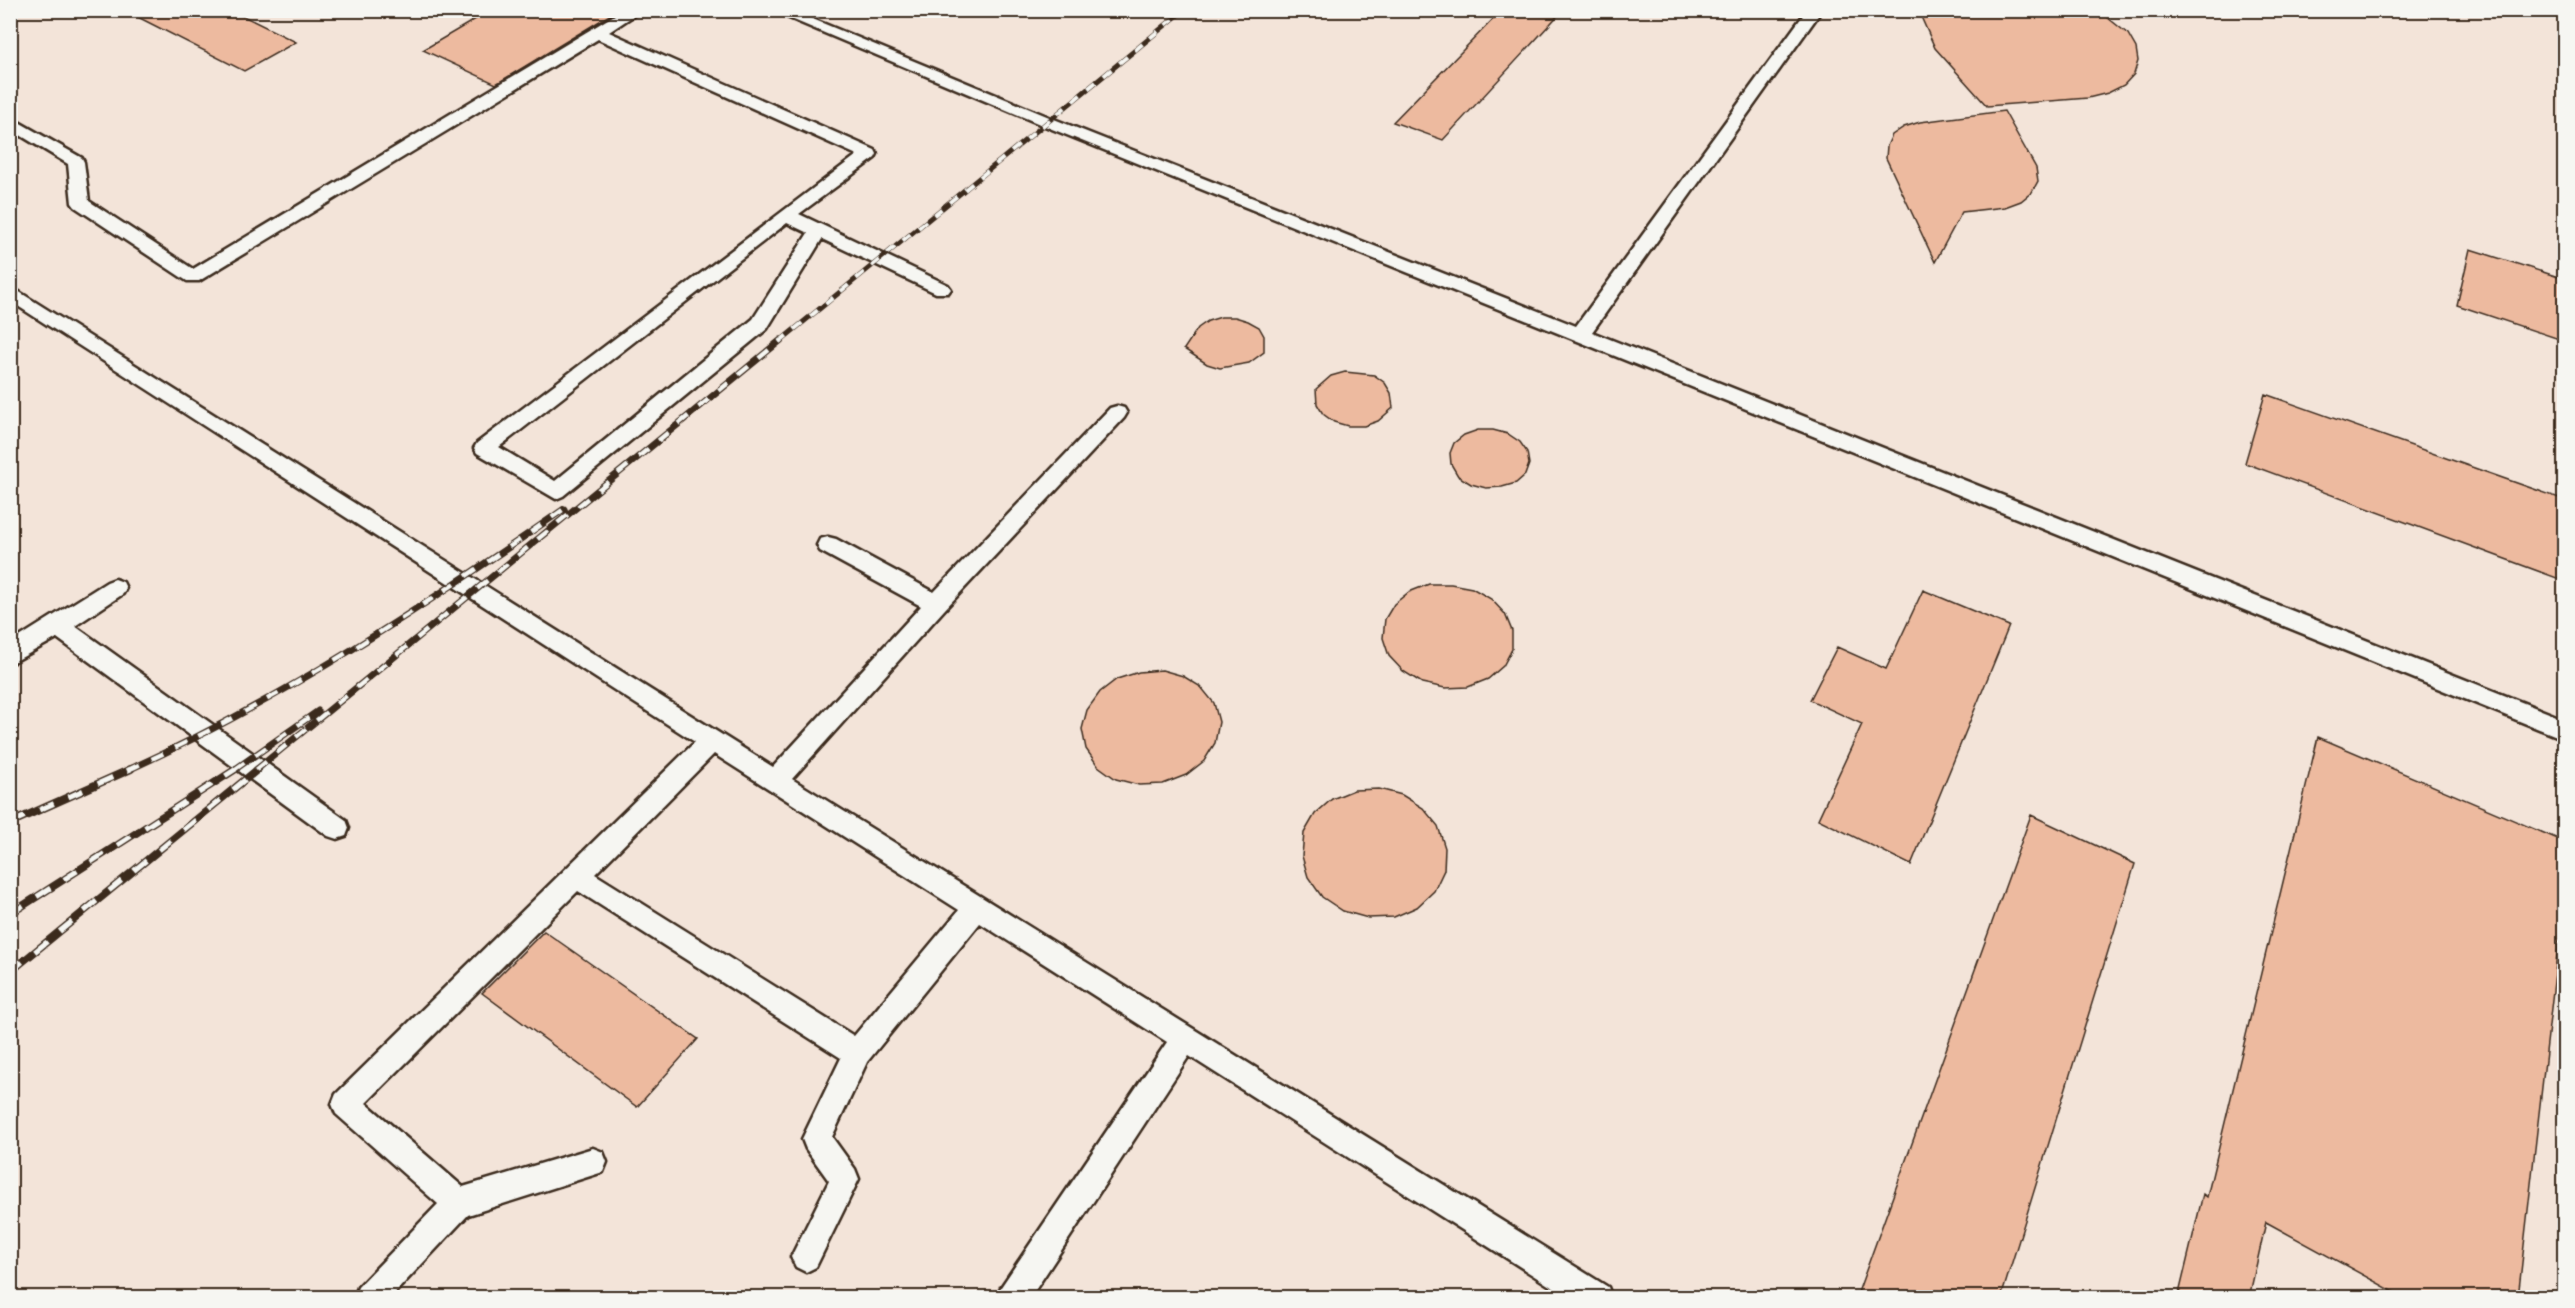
<svg xmlns="http://www.w3.org/2000/svg" width="2575" height="1308" viewBox="0 0 2575 1308" font-family="'Balsamiq Sans',sans-serif">
  <style>
    .built { fill: #f3e4d9 }
    .building { fill: #edba9f; stroke: #3b2a1e; stroke-width: 1.5 }
    .lines { fill: none; stroke-linecap: round; stroke-linejoin: round }
    .service-casing { stroke: #3b2a1e; stroke-width: 5 }
    .service { fill: #f6f6f2; fill-rule: evenodd }
    .rail-far2-casing { stroke: #3b2a1e; stroke-width: 5 }
    .rail-far1-casing { stroke: #3b2a1e; stroke-width: 7 }
    .rail-casing { stroke: #3b2a1e; stroke-width: 8 }
    .rail-far2 { stroke: #f6f6f2; stroke-width: 4; stroke-dasharray: 10; stroke-linecap: butt }
    .rail-far1 { stroke: #f6f6f2; stroke-width: 4.5; stroke-dasharray: 13; stroke-linecap: butt }
    .rail { stroke: #f6f6f2; stroke-width: 5; stroke-dasharray: 16; stroke-linecap: butt }
  </style>
  <rect width="100%" height="100%" fill="#f6f6f2"/>
  <filter id="ink" filterUnits="userSpaceOnUse"><feTurbulence type="fractalNoise" baseFrequency=".0167" numOctaves="2"/><feDisplacementMap in="SourceGraphic" scale="12" xChannelSelector="R" yChannelSelector="G"/><feConvolveMatrix kernelMatrix="1 2 1 2 8 2 1 2 1" color-interpolation-filters="sRGB"/></filter>
  <g filter="url(#ink)">
    <!-- built -->
    <path class="built" d="M11,11H2564V1297H11Z"/>
    <!-- building -->
    <path class="building" d="M124,10H231L296,42L244,71Z
      M491,10H618L496,84L423,50Z
      M1502,10H1563L1443,140L1393,122Z
      M1918,10H2098L2128,34L2136,48L2138,61L2134,74L2124,85L2108,93L2088,98L1987,106L1935,48Z
      M2004,111L2036,168L2038,181L2032,192L2021,201L2005,207L1962,212L1935,262L1886,158L1887,146L1892,135L1904,127L1920,122Z
      M2470,249L2565,279V341L2457,305Z
      M1221,317H1235L1248,321L1259,327L1264,336V352L1249,363L1220,368L1207,364L1184,349L1198,328L1208,321Z
      M1345,372L1374,375L1385,383L1391,393L1393,408L1378,421L1364,426H1348L1334,422L1323,414L1317,404L1316,389L1331,376Z
      M2265,394L2565,500V581L2245,463Z
      M1478,430H1493L1508,434L1520,442L1527,452L1529,464L1525,475L1516,483L1502,487L1486,488L1471,484L1458,476L1451,464L1450,453L1454,443L1464,435Z
      M1429,584H1451L1472,588L1491,599L1505,614L1512,631V649L1503,666L1488,679L1468,687L1445,688L1422,683L1403,671L1389,656L1383,638L1385,619L1394,604L1409,592Z
      M1923,590L2009,626L1911,865L1818,819L1862,724L1810,700L1837,647L1886,669Z
      M1162,670L1183,676L1201,687L1214,703L1219,722L1215,743L1204,761L1186,775L1163,784L1139,785L1116,779L1098,766L1086,749L1082,729L1087,710L1100,692L1117,679L1139,672Z
      M2318,737L2565,842V885L2518,1298H2405L2266,1222L2249,1298H2178L2203,1194L2207,1197Z
      M1379,789L1402,795L1423,808L1438,826L1445,848L1444,870L1434,891L1417,907L1394,917L1368,918L1343,911L1322,897L1308,877L1302,856L1304,833L1315,814L1332,799L1354,790Z
      M2031,815L2135,864L2001,1298H1856Z
      M544,931L698,1039L637,1107L482,993Z"/>
    <g class="lines">
      <!-- service casing -->
      <g class="service-casing">
        <path id="service" d="M623,10H642L609,32L875,150L877,154L875,158L799,214L948,285L951,289L948,293H936L822,239L767,329L563,496L556,499L477,453L474,448L477,443L857,155L598,39L199,281H187L75,207L72,203L68,164L10,129V117L82,158L84,162L89,201L193,269ZM787,223L808,233L753,319L555,481L499,447Z
          M770,10H791L1054,119L1576,326L1807,10H1822L1592,332L2564,719V739L1042,125Z
          M10,286L773,767L921,606L820,551L817,545L820,539L828,537L836,539L934,592L1110,408L1117,406L1124,408L1127,413L1124,418L944,610L792,779L1608,1287L1612,1298H1569L1189,1056L1030,1298H997L1001,1287L1167,1042L980,923L867,1062L832,1137L855,1169L859,1179L816,1267L806,1272L796,1267L791,1257L829,1181L806,1149L802,1139L841,1058L578,891L366,1103L463,1187L593,1148L603,1152L607,1162L603,1172L468,1215L390,1298H354L358,1287L438,1204L336,1114L332,1104L336,1094L695,742L10,301ZM714,754L959,910L854,1036L595,874Z
          M115,579L123,582L126,588L123,594L75,626L346,820L349,828L346,836L337,839L328,836L57,638L10,664V643L107,582Z"/>
      </g>
      <!-- service -->
      <use href="#service" class="service"/>
      <!-- rail-far2 casing -->
      <g class="rail-far2-casing">
        <path id="rail-far2" d="M779,342L1184,10"/>
      </g>
      <!-- rail-far1 casing -->
      <g class="rail-far1-casing">
        <path id="rail-far1" d="M128,770C282,700 425,606 564,509
          M234,770L318,711
          M256,770L781,340"/>
      </g>
      <!-- rail casing -->
      <g class="rail-casing">
        <path id="rail" d="M10,823L131,769
          M10,914L236,769
          M10,972L258,769"/>
      </g>
      <!-- rail-far2 -->
      <use href="#rail-far2" class="rail-far2"/>
      <!-- rail-far1 -->
      <use href="#rail-far1" class="rail-far1"/>
      <!-- rail -->
      <use href="#rail" class="rail"/>
    </g>
  </g>
  <!-- margin -->
  <rect width="2575" height="1308" fill="none" stroke="#f6f6f2" stroke-width="36"/>
  <rect x="18" y="18" width="2539" height="1272" fill="none" stroke="#3b2a1e" stroke-width="2" filter="url(#ink)"/>
</svg>
